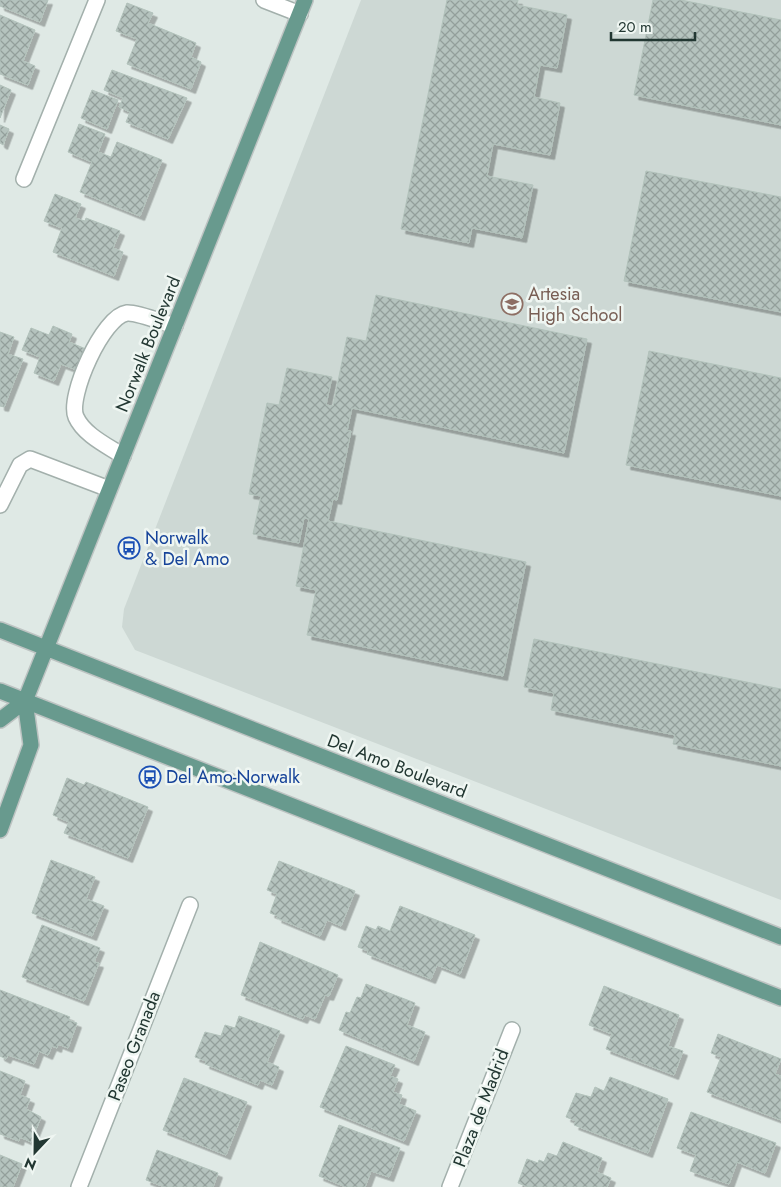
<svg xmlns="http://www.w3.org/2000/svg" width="781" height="1187" viewBox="0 0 781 1187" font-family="Jost,sans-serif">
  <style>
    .built { fill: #cdd8d4 }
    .building { fill: url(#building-cross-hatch); stroke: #b2c2bb; filter: url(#shadow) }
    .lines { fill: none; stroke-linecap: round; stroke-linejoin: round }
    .minor-casing { stroke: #a3b0ac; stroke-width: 18 }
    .major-casing { stroke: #bdc3c2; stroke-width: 18 }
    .minor { stroke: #fff; stroke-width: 15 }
    .major { stroke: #689a8e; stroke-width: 15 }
    .labels { text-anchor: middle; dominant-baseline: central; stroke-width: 5; stroke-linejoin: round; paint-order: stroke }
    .education-label { font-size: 18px; fill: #785e54; stroke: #eff6f2; text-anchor: start }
    .street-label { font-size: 18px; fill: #223732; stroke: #eff6f2 }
    .transit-label { font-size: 18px; fill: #164399; stroke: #eff6f2; text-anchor: start }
  </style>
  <defs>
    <pattern id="building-cross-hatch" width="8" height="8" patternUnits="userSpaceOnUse" patternTransform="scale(1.25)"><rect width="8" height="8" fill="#b5c3be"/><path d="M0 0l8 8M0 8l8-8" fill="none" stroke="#939f9b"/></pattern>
    <filter id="shadow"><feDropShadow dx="4.5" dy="4.5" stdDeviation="0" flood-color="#0004"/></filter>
  </defs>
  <rect width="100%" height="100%" fill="#dfe9e5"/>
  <!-- built -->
  <path class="built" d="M361,0H781V900L135,650L122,627L124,609Z"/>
  <!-- building -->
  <path class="building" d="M0,0H48L40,22L0,6Z
    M447,0H518L517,5L567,15L557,68L540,65L534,97L560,103L550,155L493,144L487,176L533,185L522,238L472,228L469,243L401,229Z
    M653,0H681L781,20V125L634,95Z
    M127,3L153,13L148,23L196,43L191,57L201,62L191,89L127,64L137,39L116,31Z
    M0,15L35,30L23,61L35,66L28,85L0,74Z
    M112,70L187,98L168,139L126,122L130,112L119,107L123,98L104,90Z
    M0,85L11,90L0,118Z
    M92,90L118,100L107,129L81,118Z
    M79,124L105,134L98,152L111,157L117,142L162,160L140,216L80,192L92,162L68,152Z
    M0,125L9,129L3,145L0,143Z
    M646,171L781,197V312L624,281Z
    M55,194L81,204L75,218L85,221L86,218L120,231L113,248L123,252L114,276L53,252L62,228L44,221Z
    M376,295L587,339L564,453L352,408L347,431H351L337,500L333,499L328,521L526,562L503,676L307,635L316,590L296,586L309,519L304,518L299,543L253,534L261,496L249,494L267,403L279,405L287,368L332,377L326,405L333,406L347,337L366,341Z
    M53,326L72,334L69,342L86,349L77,370L61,364L54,381L34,373L40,357L22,350L31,328L49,335Z
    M0,332L14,337L8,354L23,359L4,407L0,406Z
    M649,351L781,378V496L626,465Z
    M534,639L781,689V766L673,744L675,735L551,710L554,693L524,687Z
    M67,778L84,785L86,782L148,807L128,858L64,833L69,822L53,815Z
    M51,860L95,877L86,899L104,906L92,936L32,913Z
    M279,861L355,891L341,926L327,920L320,936L277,918L278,916L270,913L277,894L267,890Z
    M400,906L475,935L460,974L437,965L431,979L367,954L368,951L358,947L366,926L376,930L378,926L390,931Z
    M42,925L100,948L94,962L99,963L84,1001L22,977Z
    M260,942L338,975L329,996L325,995L315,1019L305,1015L303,1019L241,995Z
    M366,984L415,1003L407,1025L425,1032L414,1061L339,1030L346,1012L350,1013L357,997L361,998Z
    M604,986L679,1015L668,1046L683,1051L674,1075L606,1049L612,1034L589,1025Z
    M0,990L70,1017L68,1020L77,1023L68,1048L58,1044L57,1048L52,1046L48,1055L39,1051L34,1064L8,1055L6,1059L0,1056Z
    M239,1016L280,1031L267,1062L279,1067L272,1085L260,1080L258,1085L205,1064L206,1061L195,1057L205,1032L221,1036L225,1025L235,1028Z
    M718,1034L781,1059L775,1074L781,1076V1120L707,1092L721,1057L711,1053Z
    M346,1046L395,1065L390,1076L398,1079L393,1092L402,1095L399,1104L416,1111L404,1141L320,1107Z
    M0,1071L25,1081L20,1095L30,1099L26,1109L41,1117L31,1142L20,1137L19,1141L0,1134Z
    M610,1077L668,1099L648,1153L574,1125L576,1121L566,1117L576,1093L591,1097L595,1087L604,1091Z
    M184,1078L247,1102L226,1155L163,1130Z
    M691,1112L776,1143L765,1173L737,1162L729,1184L690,1171L696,1155L677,1148Z
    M339,1125L400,1148L389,1177L371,1171L365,1187H346L319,1176Z
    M563,1142L602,1158L597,1172L611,1178L607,1187H528L518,1183L527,1159L538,1163L539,1160L544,1162L548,1153L557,1156Z
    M157,1150L218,1173L213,1187H165L146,1180Z
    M0,1155L22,1164L13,1187H0Z"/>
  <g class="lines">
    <!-- minor casing -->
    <g class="minor-casing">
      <path id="minor" d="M264,0L300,14
        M24,179L97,0
        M123,456C108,446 84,435 76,417C67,397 103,316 127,313C137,312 164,323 175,326
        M0,505L20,465L30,459L109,489
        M79,1187L190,905
        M450,1187L512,1030"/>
    </g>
    <!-- major casing -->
    <g class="major-casing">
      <path id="major" d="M0,630L781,937
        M0,691L781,998
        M0,720L25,701
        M0,830L31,745L25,701L305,0"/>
    </g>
    <!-- minor -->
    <use href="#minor" class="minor"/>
    <!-- major -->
    <use href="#major" class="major"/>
  </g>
  <!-- icons -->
  <defs>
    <g id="school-ring" transform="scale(1.125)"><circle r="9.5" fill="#eff6f2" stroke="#8d6e63" stroke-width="1.5"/><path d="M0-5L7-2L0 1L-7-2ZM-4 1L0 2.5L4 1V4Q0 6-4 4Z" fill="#8d6e63"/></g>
    <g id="bus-ring" transform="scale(1.125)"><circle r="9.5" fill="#eff6f2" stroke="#1a4fb4" stroke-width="1.5"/><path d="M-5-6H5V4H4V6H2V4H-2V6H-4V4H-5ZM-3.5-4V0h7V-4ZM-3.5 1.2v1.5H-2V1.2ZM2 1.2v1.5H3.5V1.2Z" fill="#1a4fb4"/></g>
  </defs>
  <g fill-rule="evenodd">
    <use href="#school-ring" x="512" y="304"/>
    <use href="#bus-ring" x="129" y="548"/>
    <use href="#bus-ring" x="150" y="777"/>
  </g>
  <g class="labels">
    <!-- education labels -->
    <g class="education-label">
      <text x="528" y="294">Artesia<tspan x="528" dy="21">High School</tspan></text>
    </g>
    <!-- street labels -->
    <g class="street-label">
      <text transform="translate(148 344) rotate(-68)">Norwalk Boulevard</text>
      <text transform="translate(397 766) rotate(21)">Del Amo Boulevard</text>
      <text transform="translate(134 1046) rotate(-69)">Paseo Granada</text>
      <text transform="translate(481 1108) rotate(-69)">Plaza de Madrid</text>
    </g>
    <!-- transit labels -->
    <g class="transit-label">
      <text x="145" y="538">Norwalk<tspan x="145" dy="21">&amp; Del Amo</tspan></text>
      <text x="166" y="777">Del Amo-Norwalk</text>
    </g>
  </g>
  <!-- north arrow -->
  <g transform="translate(35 1152) rotate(202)" stroke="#eff6f2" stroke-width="4" paint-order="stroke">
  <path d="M0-4L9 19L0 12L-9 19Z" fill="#223732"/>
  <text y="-8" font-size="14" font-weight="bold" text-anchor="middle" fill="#223732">N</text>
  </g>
  <!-- scale -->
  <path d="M611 32v8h84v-8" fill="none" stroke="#223732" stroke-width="2.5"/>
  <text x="618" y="32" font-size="15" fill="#223732" stroke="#eff6f2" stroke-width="4" paint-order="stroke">20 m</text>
</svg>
